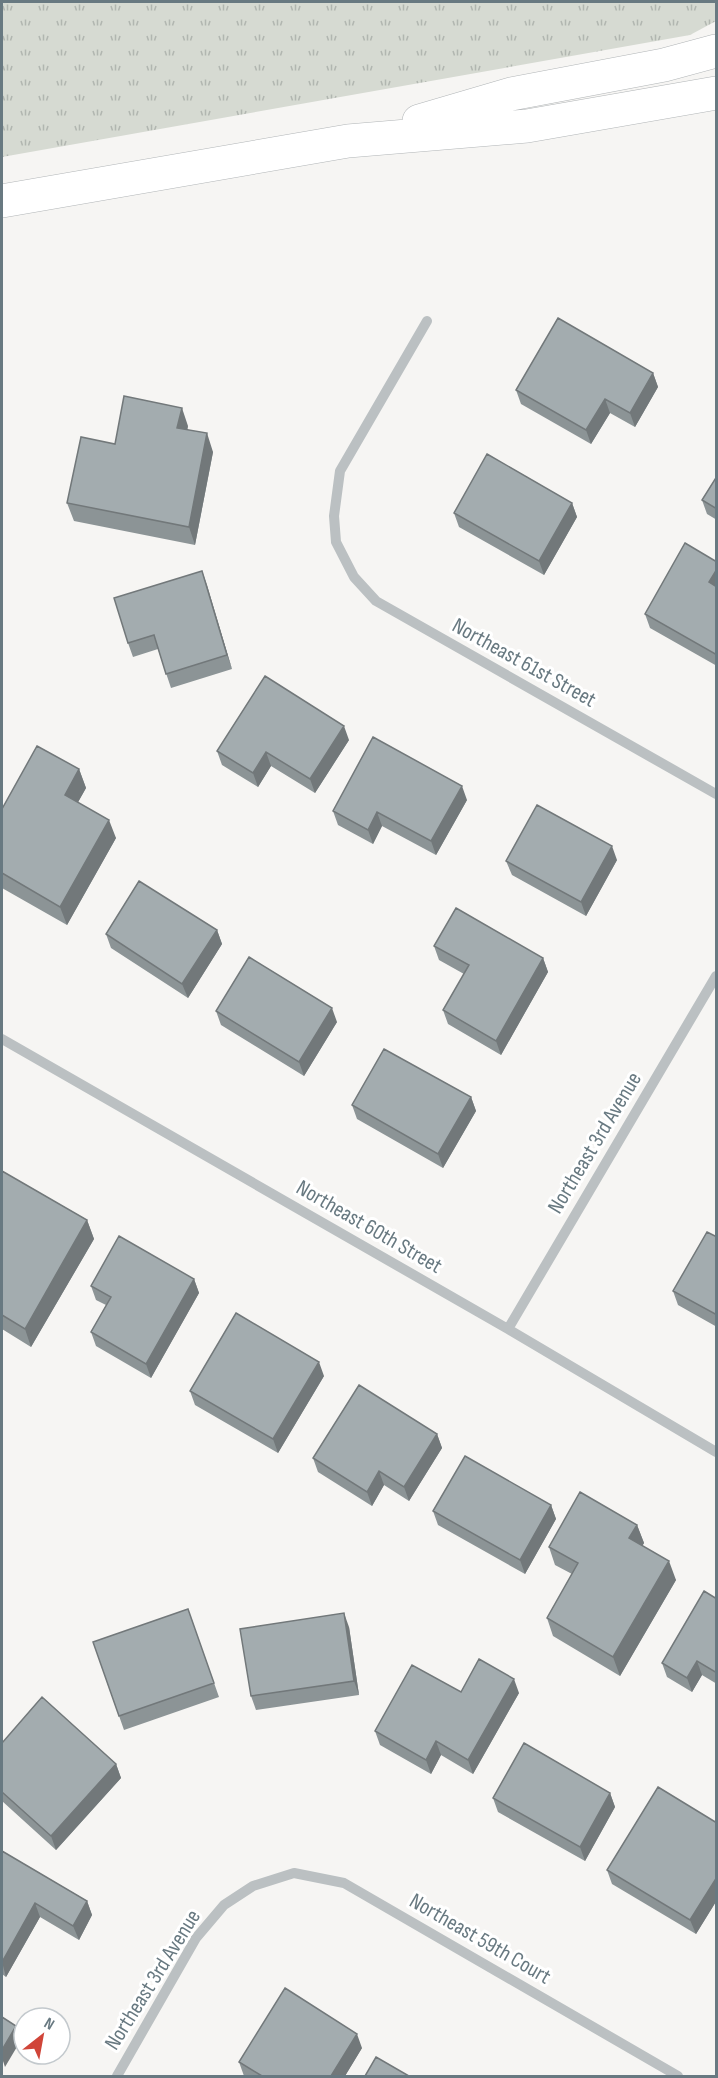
<svg xmlns="http://www.w3.org/2000/svg" width="718" height="2078" viewBox="0 0 718 2078" font-family="'Sofia Sans Condensed',sans-serif">
  <style>
    .grass { fill: url(#grass-tufts) }
    .lines { fill: none; stroke-linecap: round; stroke-linejoin: round }
    .highway-casing { stroke: #b1b5b7; stroke-width: 34 }
    .minor { stroke: #bbc0c2; stroke-width: 10 }
    .highway { stroke: #fff; stroke-width: 33 }
    .wall { fill: #8c9496 }
    .shaded-wall { fill: #72787a }
    .building { fill: #a3acaf; stroke: #72787a; stroke-width: 1.5 }
    .labels { text-anchor: middle; dominant-baseline: central; stroke-width: 6; stroke-linejoin: round; paint-order: stroke }
    .street-label { font-size: 22px; fill: #687981; stroke: #fff }
  </style>
  <defs>
    <pattern id="grass-tufts" width="24" height="20" patternUnits="userSpaceOnUse" patternTransform="scale(1.5)"><rect width="24" height="20" fill="#d6dad2"/><path d="M3 7l-1-3M5 7V3M7 7l1-3M15 17l-1-3M17 17v-4M19 17l1-3" fill="none" stroke="#b1b6b0"/></pattern>
  </defs>
  <rect width="100%" height="100%" fill="#f6f5f3"/>
  <!-- grass -->
  <path class="grass" d="M2,2H716V21L690,35L2,157Z"/>
  <g class="lines">
    <!-- highway casing -->
    <g class="highway-casing">
      <path id="highway" d="M419,121L511,94L664,65L716,51
        M2,201L348,141L527,126L716,93"/>
    </g>
    <!-- minor -->
    <path class="minor" d="M427,321L340,471L334,516L336,542L354,577L376,601L716,794
      M2,1039L508,1329L716,1452
      M508,1329L716,976
      M117,2076L196,1938L224,1905L253,1886L294,1873L344,1883L678,2076"/>
    <!-- highway -->
    <use href="#highway" class="highway"/>
  </g>
  <!-- wall -->
  <path class="wall" d="M653,373L658,387L635,427L610,413L591,444L521,404L516,390Z
    M188,426L187,430L213,452L195,545L74,521L67,503Z
    M717,476V520L707,514L702,500Z
    M572,503L577,517L544,575L459,527L454,513Z
    M717,562V666L650,628L645,614Z
    M202,571L232,669L171,688L158,649L133,657L128,643Z
    M349,740L315,793L271,766L258,787L222,765L217,751Z
    M79,769L86,788L78,802L116,838L67,925L2,888V809Z
    M467,800L436,855L382,826L373,844L338,825L333,811Z
    M617,860L586,916L512,875L506,861Z
    M217,930L222,944L188,998L111,948L106,934Z
    M434,946L543,958L548,972L501,1055L448,1024L443,1010L464,974L439,960Z
    M216,1011L337,1022L304,1076L221,1025Z
    M471,1097L476,1111L443,1168L357,1119L352,1105Z
    M2,1171L87,1220L94,1239L31,1347L2,1329Z
    M717,1237V1327L678,1305L673,1291Z
    M194,1279L199,1293L151,1378L96,1346L91,1332L106,1305L96,1300L91,1286Z
    M324,1376L278,1453L195,1405L190,1391Z
    M437,1434L442,1448L409,1501L384,1485L372,1506L318,1472L313,1458Z
    M551,1505L556,1519L525,1574L438,1525L433,1511Z
    M637,1525L644,1543L642,1546L676,1580L620,1676L553,1636L547,1618L572,1574L555,1565L549,1547Z
    M717,1599V1684L702,1675L692,1692L667,1677L662,1663Z
    M188,1609L219,1697L124,1730L93,1642Z
    M349,1627L359,1695L256,1710L251,1696Z
    M461,1692L519,1693L473,1774L441,1755L431,1774L380,1745L375,1731Z
    M2,1743L116,1764L121,1778L56,1850L2,1801Z
    M610,1793L615,1807L585,1861L498,1812L493,1798Z
    M717,1823V1900L696,1934L612,1884L607,1870Z
    M2,1851L87,1901L92,1915L79,1940L40,1917L6,1977L2,1974Z
    M362,2048L345,2076H244L239,2062Z"/>
  <!-- shaded-wall -->
  <path class="shaded-wall" d="M653,373L658,387L635,427L630,413Z
    M605,399L610,413L591,444L586,430Z
    M182,408L188,426L184,446L177,428Z
    M207,433L213,452L195,545L189,527Z
    M572,503L577,517L544,575L539,561Z
    M717,569V591L709,582Z
    M202,571L207,585L232,669L227,655Z
    M344,726L349,740L315,793L310,779Z
    M266,752L271,766L258,787L253,773Z
    M79,769L86,788L72,813L65,795Z
    M462,786L467,800L436,855L431,841Z
    M377,812L382,826L373,844L368,830Z
    M109,820L116,838L67,925L60,907Z
    M612,846L617,860L586,916L581,902Z
    M217,930L222,944L188,998L182,984Z
    M543,958L548,972L501,1055L496,1041Z
    M332,1008L337,1022L304,1076L299,1062Z
    M471,1097L476,1111L443,1168L438,1154Z
    M87,1220L94,1239L31,1347L25,1329Z
    M194,1279L199,1293L151,1378L146,1364Z
    M319,1362L324,1376L278,1453L273,1439Z
    M437,1434L442,1448L409,1501L404,1487Z
    M379,1471L384,1485L372,1506L367,1492Z
    M551,1505L556,1519L525,1574L520,1560Z
    M637,1525L644,1543L636,1557L629,1538Z
    M669,1561L676,1580L620,1676L613,1657Z
    M344,1613L349,1627L359,1695L354,1681Z
    M697,1661L702,1675L692,1692L687,1678Z
    M514,1679L519,1693L473,1774L468,1760Z
    M436,1741L441,1755L431,1774L426,1760Z
    M116,1764L121,1778L56,1850L51,1836Z
    M610,1793L615,1807L585,1861L580,1847Z
    M717,1877V1900L696,1934L690,1920Z
    M87,1901L92,1915L79,1940L73,1926Z
    M35,1903L40,1917L6,1977L2,1962Z
    M16,2026L21,2040L5,2067L2,2058V2050Z
    M357,2034L362,2048L345,2076H331Z"/>
  <!-- building -->
  <path class="building" d="M558,318L653,373L630,413L605,399L586,430L516,390Z
    M124,396L182,408L177,428L207,433L189,527L67,503L81,437L115,444Z
    M487,454L572,503L539,561L454,513Z
    M717,476V509L702,500Z
    M685,543L717,562V569L709,582L717,587V655L645,614Z
    M202,571L227,655L166,674L154,635L128,643L114,598Z
    M265,676L344,726L310,779L266,752L253,773L217,751Z
    M373,737L462,786L431,841L377,812L368,830L333,811Z
    M37,746L79,769L65,795L109,820L60,907L2,873V809Z
    M537,805L612,846L581,902L506,861Z
    M139,881L217,930L182,984L106,934Z
    M456,908L543,958L496,1041L443,1010L469,965L434,946Z
    M249,957L332,1008L299,1062L216,1011Z
    M384,1049L471,1097L438,1154L352,1105Z
    M2,1171L87,1220L25,1329L2,1315Z
    M707,1232L717,1237V1315L673,1291Z
    M119,1236L194,1279L146,1364L91,1332L111,1297L91,1286Z
    M236,1313L319,1362L273,1439L190,1391Z
    M359,1385L437,1434L404,1487L379,1471L367,1492L313,1458Z
    M465,1456L551,1505L520,1560L433,1511Z
    M580,1492L637,1525L629,1538L669,1561L613,1657L547,1618L578,1563L549,1547Z
    M704,1591L717,1599V1673L697,1661L687,1678L662,1663Z
    M188,1609L214,1683L119,1716L93,1642Z
    M344,1613L354,1681L251,1696L240,1629Z
    M479,1659L514,1679L468,1760L436,1741L426,1760L375,1731L412,1665L461,1692Z
    M42,1697L116,1764L51,1836L2,1792V1743Z
    M524,1743L610,1793L580,1847L493,1798Z
    M658,1787L717,1823V1877L690,1920L607,1870Z
    M2,1851L87,1901L73,1926L35,1903L2,1962Z
    M285,1988L357,2034L331,2076H262L239,2062Z
    M2,2017L16,2026L2,2050Z
    M376,2057L409,2076H365Z"/>
  <g class="labels">
    <!-- street labels -->
    <g class="street-label">
      <text transform="translate(524 663) rotate(29)">Northeast 61st Street</text>
      <text transform="translate(595 1143) rotate(-59)">Northeast 3rd Avenue</text>
      <text transform="translate(369 1227) rotate(30)">Northeast 60th Street</text>
      <text transform="translate(480 1939) rotate(30)">Northeast 59th Court</text>
      <text transform="translate(153 1980) rotate(-58)">Northeast 3rd Avenue</text>
    </g>
  </g>
  <!-- border -->
  <rect width="718" height="2078" fill="none" stroke="#687981" stroke-width="6"/>
  <!-- north arrow -->
  <g transform="translate(42 2036) rotate(31)"><circle r="28" fill="#ffffff" stroke="#c3c9cd" stroke-width="1.5"/>
  <path d="M0-4.5L10 22L0 15L-10 22Z" fill="#d04539"/>
  <text y="-9" font-size="16" font-weight="bold" text-anchor="middle" fill="#687981">N</text>
  </g>
</svg>
